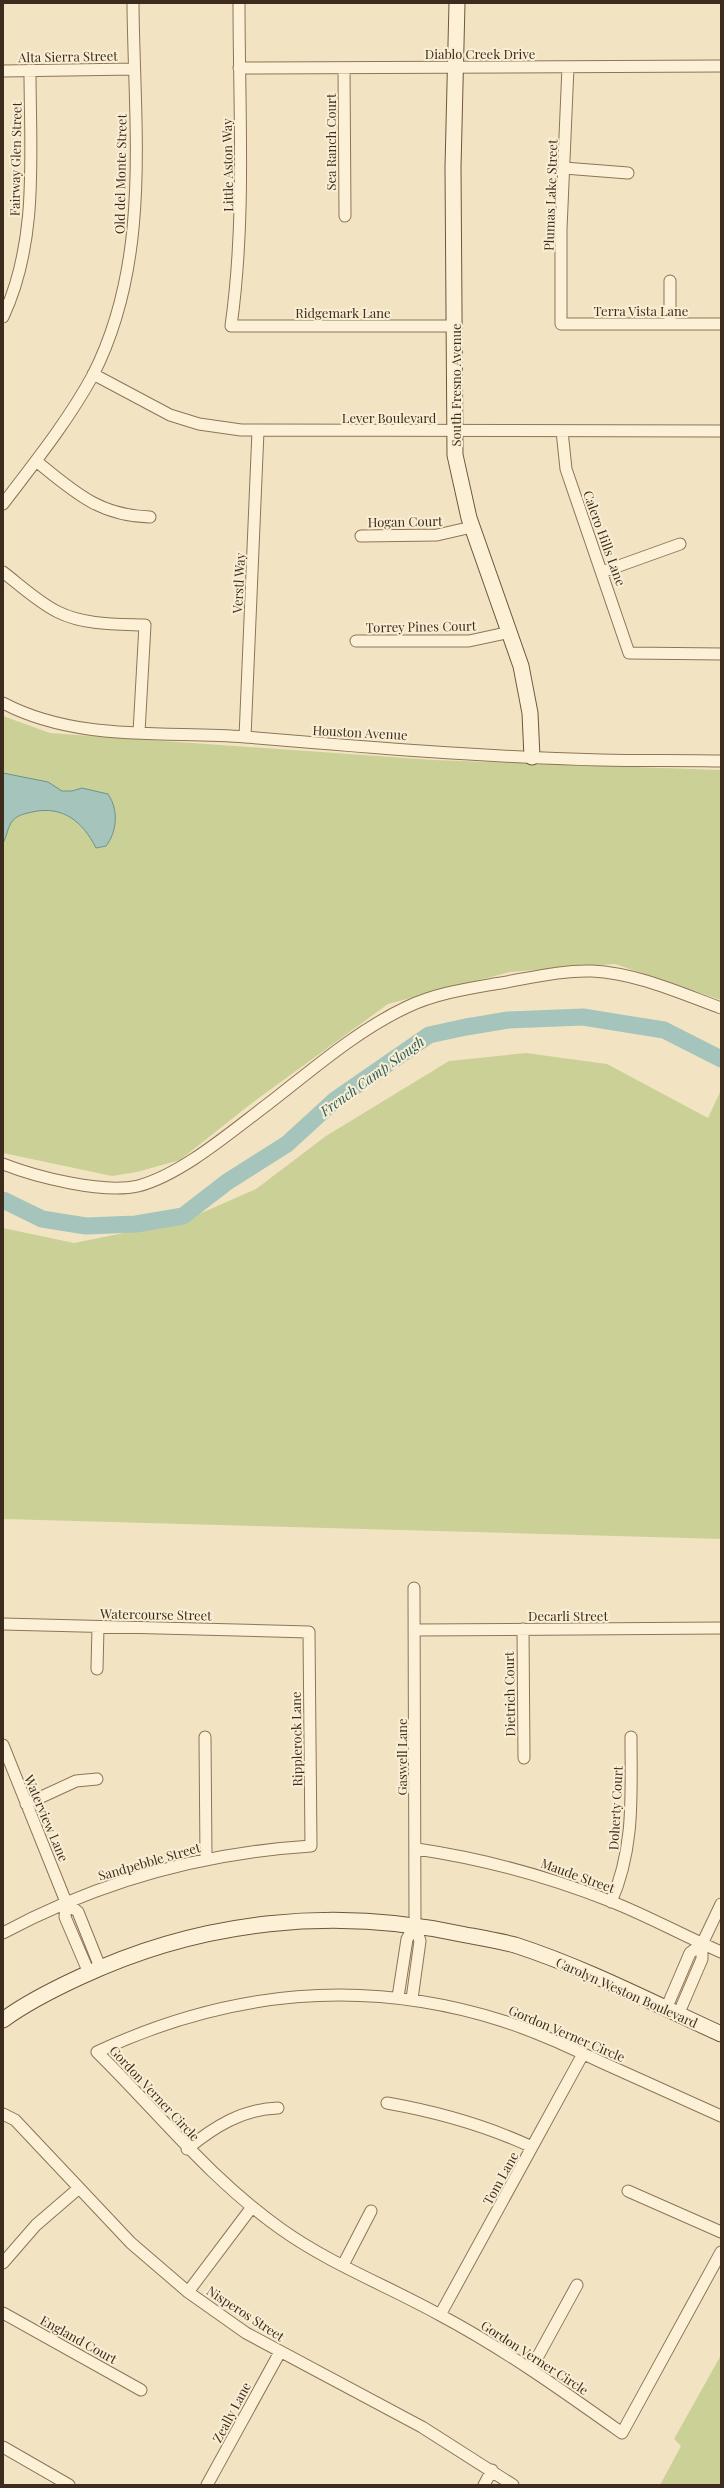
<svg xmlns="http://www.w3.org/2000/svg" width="724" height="2488" viewBox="0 0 724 2488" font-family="'Playfair Display',serif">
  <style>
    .green { fill: #cbd196 }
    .water { fill: #a5c4bb; stroke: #6b948a }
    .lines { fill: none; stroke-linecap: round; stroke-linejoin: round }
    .river { stroke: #a5c4bb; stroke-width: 17 }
    .street-casing { stroke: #8e7458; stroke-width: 13 }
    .secondary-casing { stroke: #70553b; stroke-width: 17 }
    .street { stroke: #fcf1d7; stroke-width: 11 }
    .secondary { stroke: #fcf1d7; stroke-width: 15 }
    .labels { text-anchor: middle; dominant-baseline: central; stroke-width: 4; stroke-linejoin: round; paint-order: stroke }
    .street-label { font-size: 13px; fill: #3d2c1d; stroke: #f9eed3 }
    .water-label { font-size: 14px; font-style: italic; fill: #2b5e5a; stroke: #f9eed3 }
  </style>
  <rect width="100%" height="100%" fill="#f2e4c3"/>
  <!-- green -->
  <path class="green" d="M3,716L50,733L434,760L721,770V1000L615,964L510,972L388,1004L252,1103L180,1160L137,1172L112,1176L3,1153Z
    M526,1053L607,1064L708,1118L721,1090V1539L3,1519V1228L74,1243L183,1221L256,1189L326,1136L449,1061Z
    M721,2355V2485H660L681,2446L674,2439Z"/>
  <!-- water -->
  <path class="water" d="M3,773L48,782L62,791H72L82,788L108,794C119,810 117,832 106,846L96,848C83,822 63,805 32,812C24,814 16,815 11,823C7,829 7,837 3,843Z"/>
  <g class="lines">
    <!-- river -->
    <path class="river" d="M3,1200L42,1219L86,1226L136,1224L183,1216L227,1182L287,1144L335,1100L429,1035L466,1027L508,1020L583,1017L664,1030L721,1059"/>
    <!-- street casing -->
    <g class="street-casing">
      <path id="street" d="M239,3C239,111 246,219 231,326H454
        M568,67L561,229V324H721
        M239,68L721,66
        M344,68L345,216
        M3,71L134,69
        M564,168L628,173
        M670,281V324
        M3,317C39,240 30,153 30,70
        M93,374L170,415L199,424L241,430L721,431
        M562,431L566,469L629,653L721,654
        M36,461C73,491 99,516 150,517
        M3,504C35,462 68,421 93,375C152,259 134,128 133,3
        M361,536L437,535L472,527
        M3,572C20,585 38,602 58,612C84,625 116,624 145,625L139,732
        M602,572L680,544
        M356,641H469L510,632
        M3,703C77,742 165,731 245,737C364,747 482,757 601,760C641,761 681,760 721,761
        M245,737L258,431
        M3,1164C36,1177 103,1194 138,1186C181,1175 232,1131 268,1104C312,1070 356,1031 407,1007C434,994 465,989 494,984C527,979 559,970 592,971C636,973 680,993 721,1008
        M3,1624L309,1632L311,1846C201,1853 100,1881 3,1933
        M523,1629L524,1758
        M415,1630L721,1628
        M97,1669L98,1627
        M205,1737L206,1858
        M3,1745L66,1902L78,1912L100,1967
        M26,1804L76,1781L97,1779
        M417,1849C484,1859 547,1876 610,1901C648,1916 684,1936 721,1952
        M66,1902L65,1917L89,1973
        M611,1902C635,1848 631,1794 631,1737
        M398,1997L407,1939L415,1925
        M412,1999L420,1941L415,1925L414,1588
        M666,2009L690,1953L702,1944
        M678,2015L702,1959V1944L721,1904
        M387,2103C438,2112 485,2125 532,2147
        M3,2114L15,2120L131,2243L188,2292L246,2333L422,2427L513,2485
        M721,2116C681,2098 641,2080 601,2062C569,2047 537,2032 503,2021C364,1977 229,1990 97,2052C159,2113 209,2178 281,2229C330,2264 388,2286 440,2315C504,2349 563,2391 622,2433L721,2252
        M187,2149C214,2127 242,2109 278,2108
        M628,2191L721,2232
        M3,2263L36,2225L79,2188
        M343,2265L371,2211
        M188,2292L252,2207
        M3,2313L141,2390
        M440,2315L583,2054
        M531,2369L577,2285
        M3,2447L69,2485
        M207,2485L280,2352
        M484,2485L492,2470"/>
    </g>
    <!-- secondary casing -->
    <g class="secondary-casing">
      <path id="secondary" d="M457,3L453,167L455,455L469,518L521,666L530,713L532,757
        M3,2020C26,2003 54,1989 80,1977C201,1920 335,1906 466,1935C482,1938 499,1941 515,1945C586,1968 653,2003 721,2034"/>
    </g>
    <!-- street -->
    <use href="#street" class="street"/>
    <!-- secondary -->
    <use href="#secondary" class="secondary"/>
  </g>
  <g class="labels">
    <!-- street labels -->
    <g class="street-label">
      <text x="480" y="53">Diablo Creek Drive</text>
      <text transform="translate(68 56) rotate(-1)">Alta Sierra Street</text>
      <text transform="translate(330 142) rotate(-90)">Sea Ranch Court</text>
      <text transform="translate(15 159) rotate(-89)">Fairway Glen Street</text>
      <text transform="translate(227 165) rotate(-91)">Little Aston Way</text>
      <text transform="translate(120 174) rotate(-89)">Old del Monte Street</text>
      <text transform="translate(550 195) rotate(-88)">Plumas Lake Street</text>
      <text x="641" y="310">Terra Vista Lane</text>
      <text x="343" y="312">Ridgemark Lane</text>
      <text transform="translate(455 385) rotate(-90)">South Fresno Avenue</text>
      <text x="389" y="417">Lever Boulevard</text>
      <text transform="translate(405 521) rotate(-1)">Hogan Court</text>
      <text transform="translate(605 538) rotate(70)">Calero Hills Lane</text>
      <text transform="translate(238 583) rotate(-87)">Verstl Way</text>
      <text transform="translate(421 626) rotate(-1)">Torrey Pines Court</text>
      <text transform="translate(360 732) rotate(3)">Houston Avenue</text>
      <text transform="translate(156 1614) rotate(1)">Watercourse Street</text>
      <text x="568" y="1615">Decarli Street</text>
      <text transform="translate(509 1694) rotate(-91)">Dietrich Court</text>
      <text transform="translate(296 1739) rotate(-91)">Ripplerock Lane</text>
      <text transform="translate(401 1757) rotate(-90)">Gaswell Lane</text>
      <text transform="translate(615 1808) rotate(-87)">Doherty Court</text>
      <text transform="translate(47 1818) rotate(67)">Waterview Lane</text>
      <text transform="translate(149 1861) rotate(-16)">Sandpebble Street</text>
      <text transform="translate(578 1875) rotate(20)">Maude Street</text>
      <text transform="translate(627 1992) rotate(24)">Carolyn Weston Boulevard</text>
      <text transform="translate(567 2033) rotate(23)">Gordon Verner Circle</text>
      <text transform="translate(155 2093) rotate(47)">Gordon Verner Circle</text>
      <text transform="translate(500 2178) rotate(-61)">Tom Lane</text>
      <text transform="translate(246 2313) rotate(33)">Nisperos Street</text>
      <text transform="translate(79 2339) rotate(29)">England Court</text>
      <text transform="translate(535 2357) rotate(33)">Gordon Verner Circle</text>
      <text transform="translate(231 2412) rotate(-62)">Zeally Lane</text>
    </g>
    <!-- water labels -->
    <g class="water-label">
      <text transform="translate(372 1076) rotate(-36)">French Camp Slough</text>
    </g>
  </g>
  <!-- border -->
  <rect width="724" height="2488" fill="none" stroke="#3d2c1d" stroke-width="8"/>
</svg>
